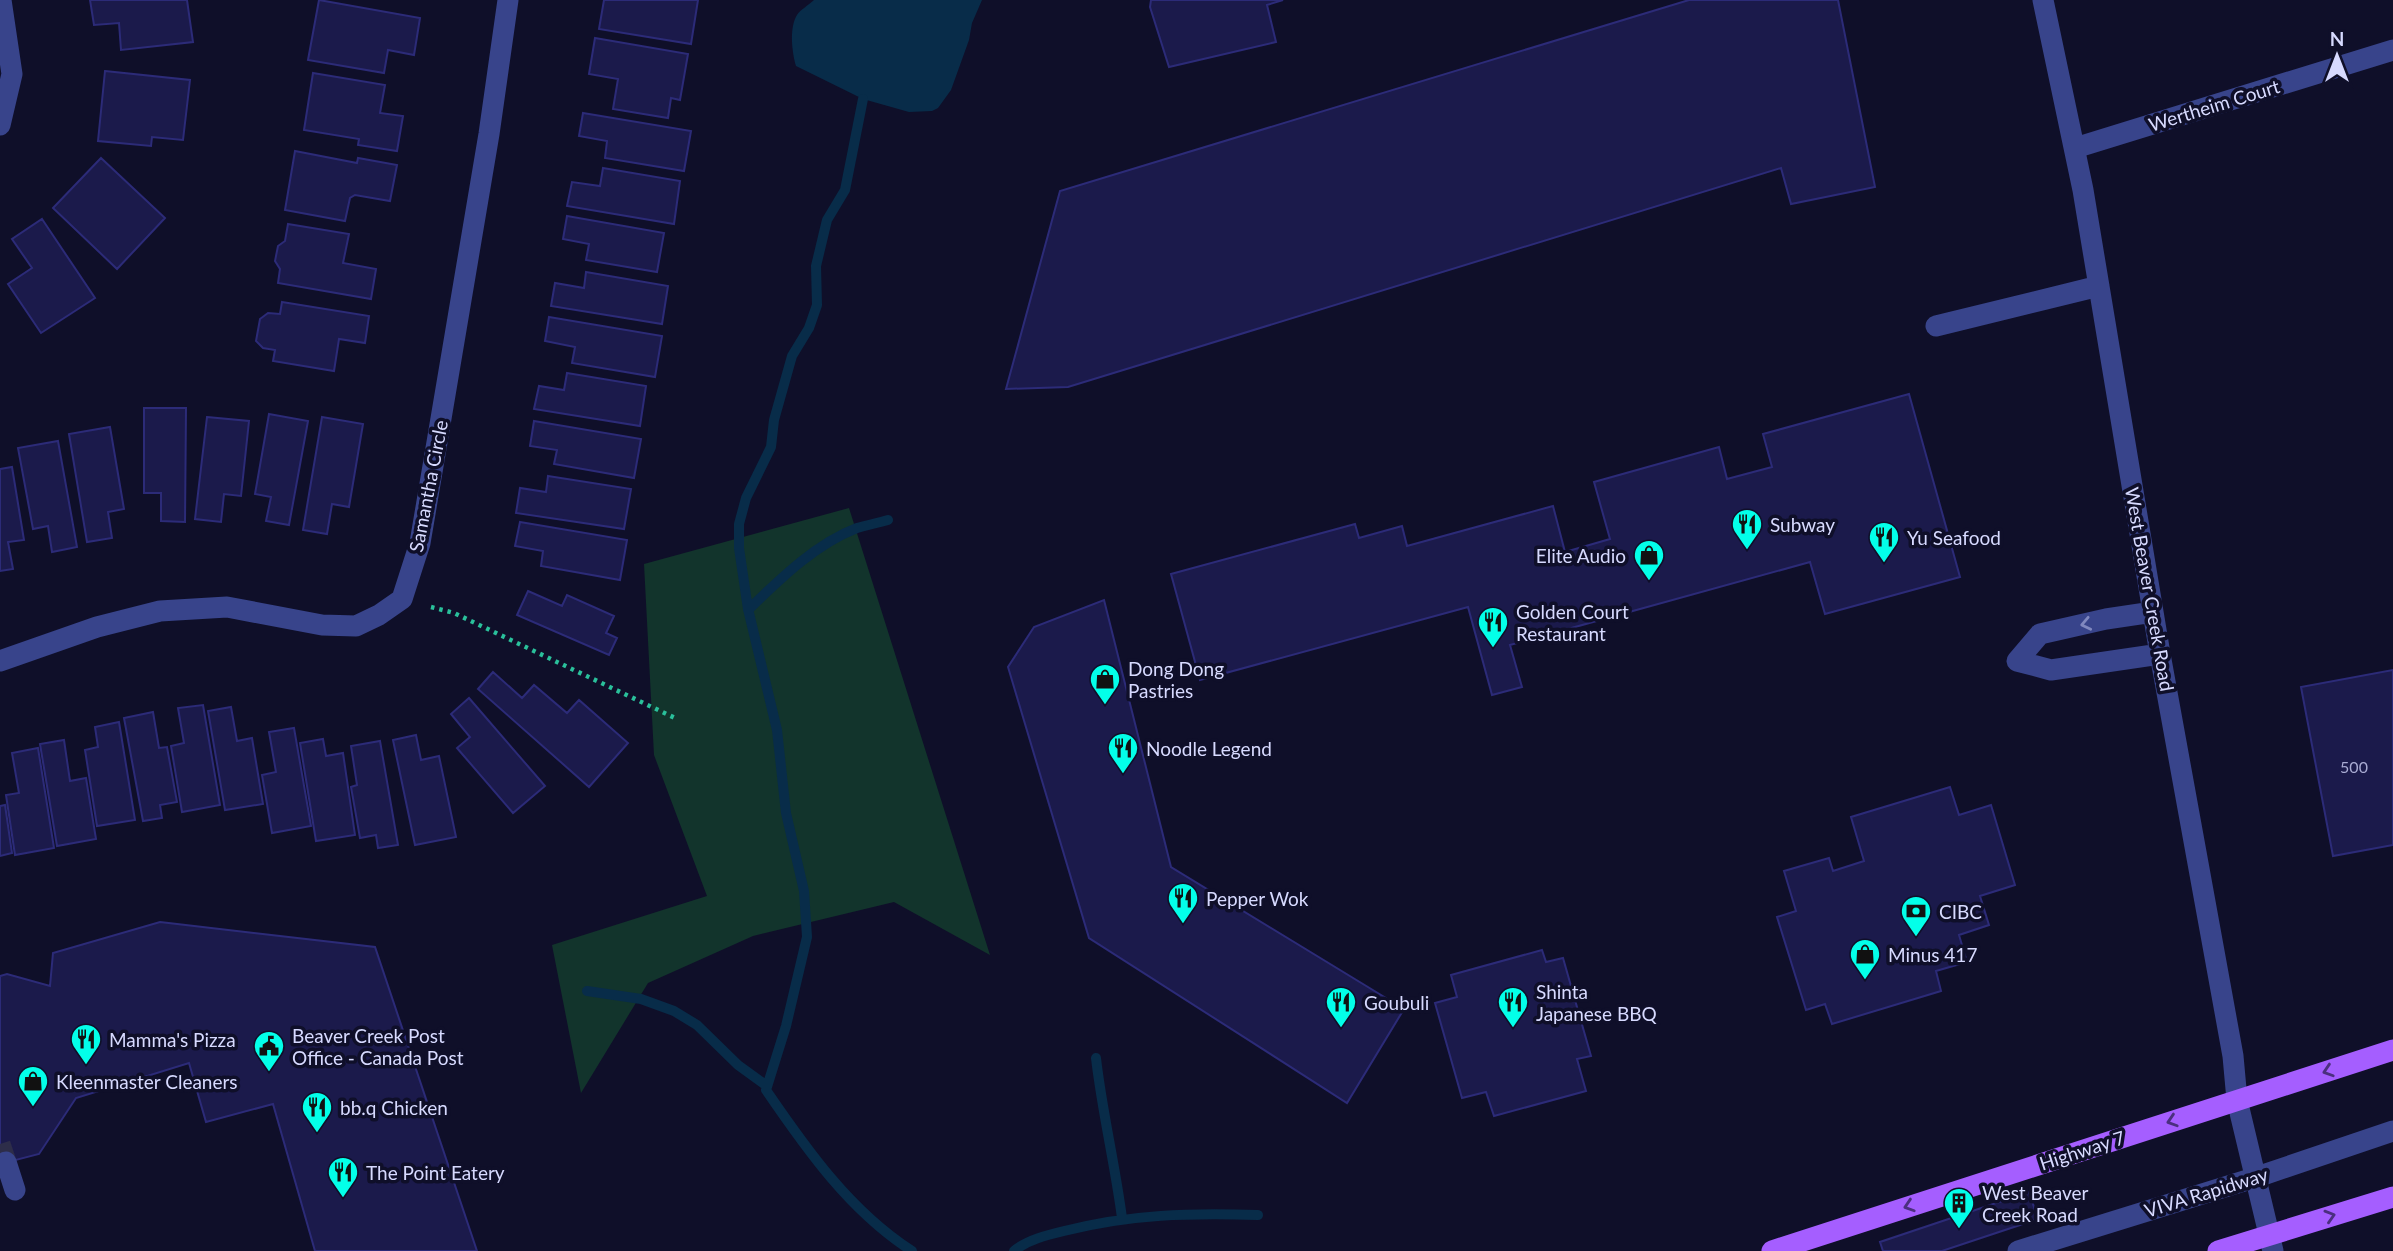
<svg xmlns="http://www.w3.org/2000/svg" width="2393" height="1251" viewBox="0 0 2393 1251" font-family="Lato,sans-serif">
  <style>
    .green { fill: #12342c }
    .water { fill: #082c49 }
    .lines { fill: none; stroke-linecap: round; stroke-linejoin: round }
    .stream { stroke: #082c49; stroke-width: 10 }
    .building { fill: #1b1a4b; stroke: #2c2b78; stroke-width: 2 }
    .minor-tunnel { stroke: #2d2d49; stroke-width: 21; stroke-dasharray: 21 10; stroke-linecap: butt }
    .path { stroke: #2ac09b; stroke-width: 4.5; stroke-dasharray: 3.5 5; stroke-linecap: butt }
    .minor { stroke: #38448b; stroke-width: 21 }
    .major { stroke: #a55eff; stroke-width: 21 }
    .oneway { stroke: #8088bf }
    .oneway2 { stroke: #4b2f7f }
    .labels { text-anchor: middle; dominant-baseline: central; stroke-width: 7; stroke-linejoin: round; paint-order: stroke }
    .number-label { font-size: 16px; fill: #a8aad2 }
    .street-label { font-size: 19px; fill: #d7daff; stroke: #0f0f29 }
    .poi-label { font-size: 19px; fill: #d7daff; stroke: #0f0f29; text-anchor: start }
  </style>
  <rect width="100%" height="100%" fill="#0f0f29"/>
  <!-- green -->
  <path class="green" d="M849,508L990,955L894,902L753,936L648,983L581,1093L552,945L707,896L654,755L644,564Z"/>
  <!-- water -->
  <path class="water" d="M814,0H982L972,23L969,40L951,90L938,108L932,111L909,112L863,99L796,66C792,52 789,28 797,15C801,9 809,5 814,0Z"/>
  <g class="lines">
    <!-- stream -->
    <path class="stream" d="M863,99L845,190L827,220L816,266L817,305L809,328L792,356L774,420L771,447L746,498L739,524V548L748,609L777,730L786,813L804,891L807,937L786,1026L766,1090C807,1150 850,1211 912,1251
      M748,610C779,580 815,544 857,528C867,525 878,523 888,520
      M587,991L641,999L674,1011L697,1025L738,1065L767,1086
      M1096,1058C1102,1111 1115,1164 1122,1218
      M1014,1251C1027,1240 1047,1235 1064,1231C1132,1214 1189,1213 1258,1215"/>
  </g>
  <!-- building -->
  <path class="building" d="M90,0H187L193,42L121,50L119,23L94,25Z
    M319,0L420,18L414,55L388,50L384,73L308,60Z
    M604,0H698L691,44L599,29Z
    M1151,0H1283L1267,5L1276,42L1169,67L1150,7Z
    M1689,0H1838L1875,187L1791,204L1781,168L1068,387L1006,389L1060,191Z
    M595,38L688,54L680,100L671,98L668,118L613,109L618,79L589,74Z
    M105,71L190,80L183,140L152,137L151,146L98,141Z
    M313,73L385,85L380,113L403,116L397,151L358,145L359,139L304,130Z
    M583,113L691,131L684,171L605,158L607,141L579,136Z
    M295,151L357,163L358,158L397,165L390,201L355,195L350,198L345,221L285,210Z
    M101,158L165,218L117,269L53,208Z
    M603,168L680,181L674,224L567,206L572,182L600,186Z
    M567,216L664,233L657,272L586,260L589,244L563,239Z
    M42,219L95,298L41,333L8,284L32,268L12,239Z
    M288,224L349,234L343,263L376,269L371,299L278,283L280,269L275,261L278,246L285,241Z
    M586,272L668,286L662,324L551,306L555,283L584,288Z
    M282,302L369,316L365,343L339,339L334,371L273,361L275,350L263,348L256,341L260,319L268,313L280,314Z
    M549,317L662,336L655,377L572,363L575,347L545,341Z
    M567,373L646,386L640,426L534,409L539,386L564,390Z
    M1909,394L1960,577L1825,614L1810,562L1510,645L1522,687L1492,695L1468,607L1200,680L1171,574L1355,524L1359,538L1402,526L1407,546L1553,506L1565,552L1610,539L1594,482L1719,447L1727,479L1772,467L1763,434Z
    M144,408H186L185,522L161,521V493H144Z
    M269,414L308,421L289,525L266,521L271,497L255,494Z
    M207,417L249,421L241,496L224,494L221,522L195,519Z
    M322,417L363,424L349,507L332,504L327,534L303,530Z
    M534,421L641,439L634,478L554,464L557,450L530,446Z
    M110,427L124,509L108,512L112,538L87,542L69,434Z
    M58,441L77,547L52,552L48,526L33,529L18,448Z
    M12,467L24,540L8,542L13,569L0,571V469Z
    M548,476L631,489L624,529L516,513L520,488L546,492Z
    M520,522L627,540L620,580L541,566L543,551L515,546Z
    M528,591L562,606L567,595L614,616L606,633L617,638L609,655L517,615Z
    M1104,600L1171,867L1404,1009L1347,1103L1089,938L1008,667L1034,627Z
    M2393,670V845L2333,856L2301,687Z
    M493,672L522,698L534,685L567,713L579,700L628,743L589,787L478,689Z
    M469,698L545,786L513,813L457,748L470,737L451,714Z
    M203,705L220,805L182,812L171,746L184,743L178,708Z
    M231,707L237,741L252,738L263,804L225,810L208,711Z
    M153,712L159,748L167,747L177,802L160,805L162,818L143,821L124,718Z
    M119,722L135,820L97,826L85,750L98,747L95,727Z
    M294,728L311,826L272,833L262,775L276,772L269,732Z
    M416,735L421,760L439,756L456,837L415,845L393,740Z
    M323,739L326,756L343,753L355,835L316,841L300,743Z
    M64,740L70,781L86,778L96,839L57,846L40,744Z
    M380,741L398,845L378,848L376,835L360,838L351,787L357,785L351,746Z
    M38,748L54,848L15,855L6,795L19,793L12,753Z
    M1950,787L1959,815L1991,805L2015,885L1980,896L1989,925L1959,935L1967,962L1936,971L1941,991L1832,1024L1825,1004L1806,1010L1777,917L1796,911L1784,871L1829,858L1833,871L1864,861L1851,817Z
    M5,805L12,853L0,856V806Z
    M160,922L375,947L477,1251H315L273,1104L206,1122L189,1063L76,1098L39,1154L0,1164V976L7,974L50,986L53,953Z
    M1542,950L1546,962L1563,958L1591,1056L1577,1059L1586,1091L1494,1116L1486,1092L1462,1098L1435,1003L1457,997L1451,975Z
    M2029,1192L2038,1219L1942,1251H1883L1880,1242Z"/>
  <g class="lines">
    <!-- minor-tunnel -->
    <path class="minor-tunnel" d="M0,1144L6,1162"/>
    <!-- path -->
    <path class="path" d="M431,607L454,613L675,718"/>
    <!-- minor -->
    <path class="minor" d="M2043,0L2083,190L2160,654L2233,1056L2237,1100L2273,1251
      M0,125L12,74L1,0
      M2075,148L2393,50
      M1936,326L2099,286
      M2153,612L2106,619L2040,634L2017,661L2051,670L2160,654
      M0,661L97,627L160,611L227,607L322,625L356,626L379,615L402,599L420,543L489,134L508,0
      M6,1162L15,1190
      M2018,1251L2257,1177L2393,1131"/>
    <!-- major -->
    <path class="major" d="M1772,1251L2393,1050
      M2218,1251L2393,1197"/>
  </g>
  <!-- one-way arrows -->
  <defs><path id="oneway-chevron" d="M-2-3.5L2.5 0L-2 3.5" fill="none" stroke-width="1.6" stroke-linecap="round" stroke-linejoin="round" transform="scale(1.75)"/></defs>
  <use class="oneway" href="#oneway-chevron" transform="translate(2086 624) rotate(168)"/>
  <g class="oneway2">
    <use href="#oneway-chevron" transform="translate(2328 1071) rotate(162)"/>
    <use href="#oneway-chevron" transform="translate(2172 1121) rotate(162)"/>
    <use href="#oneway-chevron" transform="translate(1909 1206) rotate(162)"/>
    <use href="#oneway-chevron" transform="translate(2330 1216) rotate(-17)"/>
  </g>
  <!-- icons -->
  <defs>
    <g id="restaurant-pin" transform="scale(1.575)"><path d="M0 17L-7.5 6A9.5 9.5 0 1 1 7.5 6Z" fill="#03ffe9" stroke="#0f0f29"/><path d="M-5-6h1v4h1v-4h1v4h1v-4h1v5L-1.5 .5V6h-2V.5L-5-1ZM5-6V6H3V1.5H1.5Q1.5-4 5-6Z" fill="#111"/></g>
    <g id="shop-pin" transform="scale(1.575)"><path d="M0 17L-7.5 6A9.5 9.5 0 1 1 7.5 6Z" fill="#03ffe9" stroke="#0f0f29"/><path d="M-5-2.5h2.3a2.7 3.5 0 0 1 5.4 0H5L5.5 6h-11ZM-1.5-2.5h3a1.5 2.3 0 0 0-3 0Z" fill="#111"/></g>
    <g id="bank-pin" transform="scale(1.575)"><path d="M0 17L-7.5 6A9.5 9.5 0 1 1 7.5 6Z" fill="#03ffe9" stroke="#0f0f29"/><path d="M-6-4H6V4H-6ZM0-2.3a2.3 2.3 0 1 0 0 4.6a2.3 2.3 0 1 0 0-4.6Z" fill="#111"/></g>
    <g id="civic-pin" transform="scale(1.575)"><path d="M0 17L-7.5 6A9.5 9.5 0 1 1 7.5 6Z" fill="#03ffe9" stroke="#0f0f29"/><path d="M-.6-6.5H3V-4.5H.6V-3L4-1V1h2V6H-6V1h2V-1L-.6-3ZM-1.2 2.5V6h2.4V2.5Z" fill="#111"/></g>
    <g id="building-pin" transform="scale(1.575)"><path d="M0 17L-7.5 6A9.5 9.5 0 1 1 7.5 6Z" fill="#03ffe9" stroke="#0f0f29"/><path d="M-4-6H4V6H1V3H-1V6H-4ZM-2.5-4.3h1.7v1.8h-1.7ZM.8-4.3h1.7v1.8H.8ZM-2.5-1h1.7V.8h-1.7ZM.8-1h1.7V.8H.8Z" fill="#111"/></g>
  </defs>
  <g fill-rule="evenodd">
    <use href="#restaurant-pin" x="1747" y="524"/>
    <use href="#restaurant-pin" x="1884" y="537"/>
    <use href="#shop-pin" x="1649" y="555"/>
    <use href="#restaurant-pin" x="1493" y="622"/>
    <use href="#shop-pin" x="1105" y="679"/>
    <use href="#restaurant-pin" x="1123" y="748"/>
    <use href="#restaurant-pin" x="1183" y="898"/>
    <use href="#bank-pin" x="1916" y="911"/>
    <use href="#shop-pin" x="1865" y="954"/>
    <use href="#restaurant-pin" x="1341" y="1002"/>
    <use href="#restaurant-pin" x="1513" y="1002"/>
    <use href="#restaurant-pin" x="86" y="1039"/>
    <use href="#civic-pin" x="269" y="1046"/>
    <use href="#shop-pin" x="33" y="1081"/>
    <use href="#restaurant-pin" x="317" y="1107"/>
    <use href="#restaurant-pin" x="343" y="1172"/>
    <use href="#building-pin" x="1959" y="1203"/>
  </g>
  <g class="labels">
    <!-- number labels -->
    <g class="number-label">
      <text x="2354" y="766">500</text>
    </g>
    <!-- street labels -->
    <g class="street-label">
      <text transform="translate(2214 105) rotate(-17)">Wertheim Court</text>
      <text transform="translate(428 486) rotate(-79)">Samantha Circle</text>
      <text transform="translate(2150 589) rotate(80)">West Beaver Creek Road</text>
      <text transform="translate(2082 1150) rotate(-18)">Highway 7</text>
      <text transform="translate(2206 1192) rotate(-17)">VIVA Rapidway</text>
    </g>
    <!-- poi labels -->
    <g class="poi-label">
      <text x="1770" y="524">Subway</text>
      <text x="1907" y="537">Yu Seafood</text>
      <text x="1626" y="555" text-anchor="end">Elite Audio</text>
      <text x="1516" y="611">Golden Court<tspan x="1516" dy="22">Restaurant</tspan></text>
      <text x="1128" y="668">Dong Dong<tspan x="1128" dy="22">Pastries</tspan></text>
      <text x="1146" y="748">Noodle Legend</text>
      <text x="1206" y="898">Pepper Wok</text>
      <text x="1939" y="911">CIBC</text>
      <text x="1888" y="954">Minus 417</text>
      <text x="1536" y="991">Shinta<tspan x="1536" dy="22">Japanese BBQ</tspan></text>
      <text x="1364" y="1002">Goubuli</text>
      <text x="292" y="1035">Beaver Creek Post<tspan x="292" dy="22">Office - Canada Post</tspan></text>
      <text x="109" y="1039">Mamma's Pizza</text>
      <text x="56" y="1081">Kleenmaster Cleaners</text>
      <text x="340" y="1107">bb.q Chicken</text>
      <text x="366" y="1172">The Point Eatery</text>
      <text x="1982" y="1192">West Beaver<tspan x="1982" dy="22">Creek Road</tspan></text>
    </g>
  </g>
  <!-- north arrow -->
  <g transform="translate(2337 56)" stroke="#0f0f29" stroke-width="5" paint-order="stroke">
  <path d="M0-5L12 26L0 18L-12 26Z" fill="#d7daff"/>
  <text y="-10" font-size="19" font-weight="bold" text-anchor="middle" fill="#d7daff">N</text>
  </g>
</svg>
